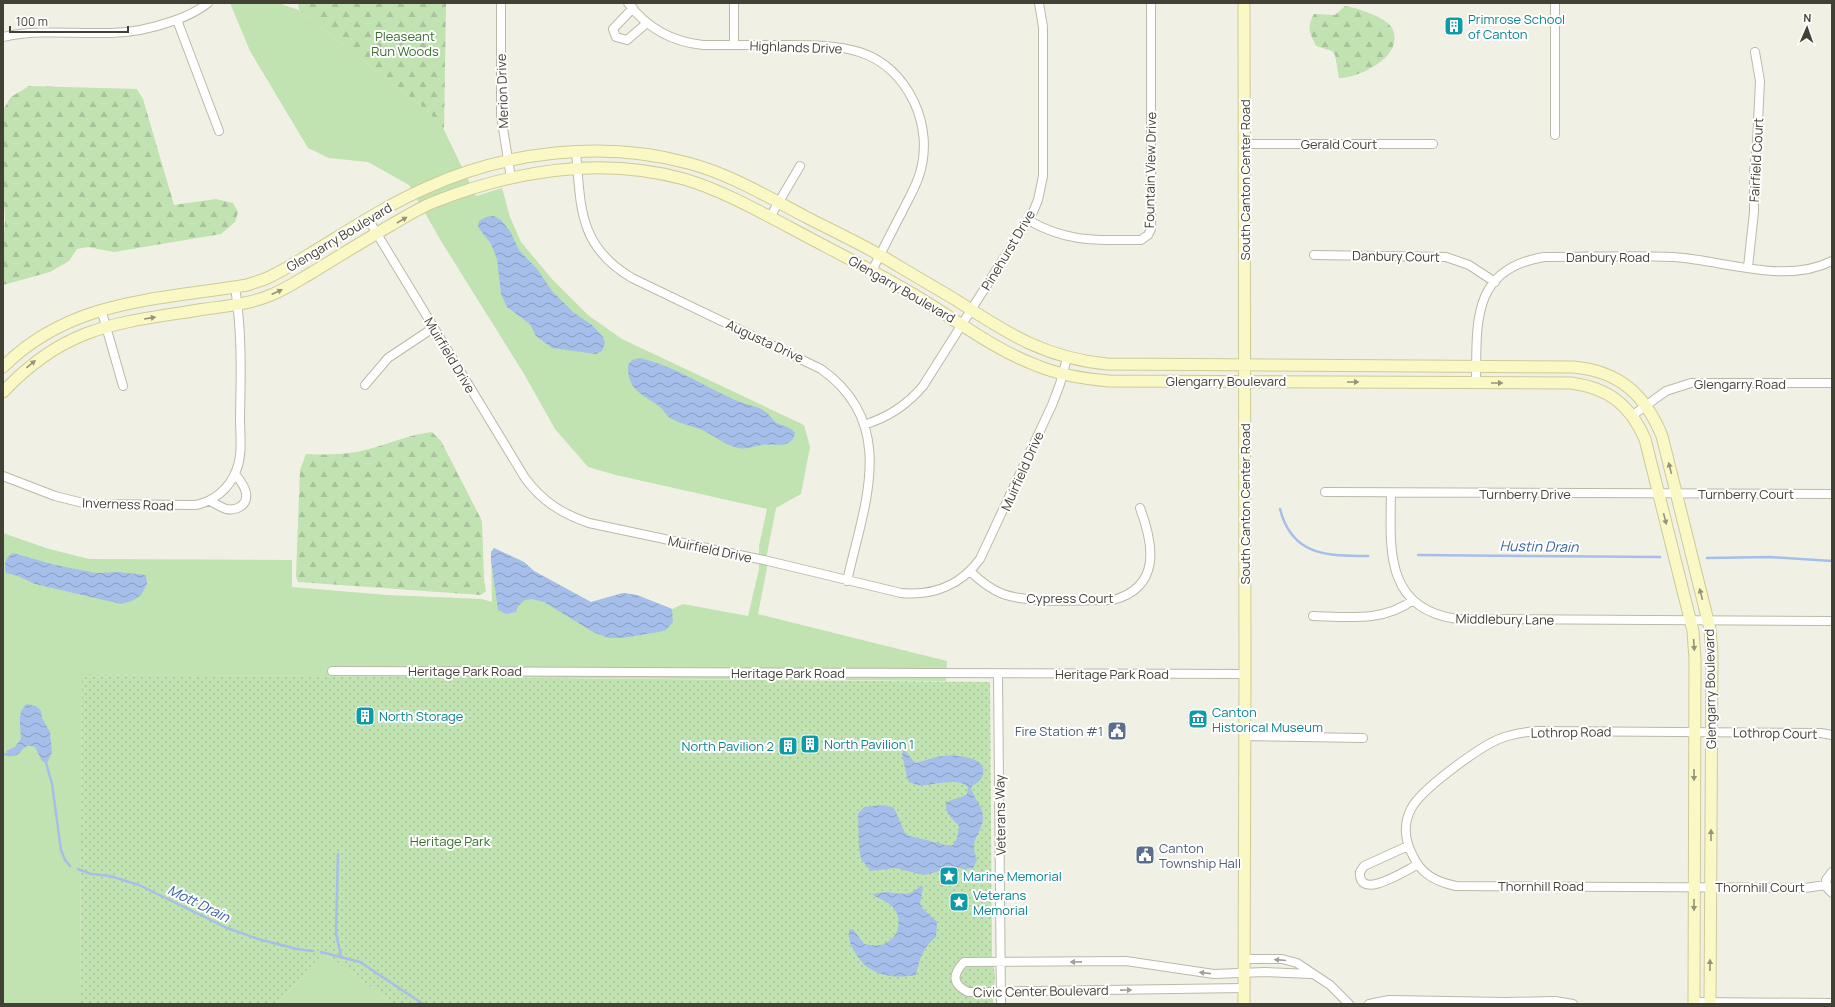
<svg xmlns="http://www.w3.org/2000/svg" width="1835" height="1007" viewBox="0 0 1835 1007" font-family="Manrope,sans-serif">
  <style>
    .grass { fill: #c1e2b1 }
    .forest { fill: url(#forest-firs) }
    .park { fill: url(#park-dots) }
    .water { fill: url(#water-waves) }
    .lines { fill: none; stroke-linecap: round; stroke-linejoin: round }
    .stream { stroke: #a5bfea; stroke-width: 2.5 }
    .street-casing { stroke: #bbb9a9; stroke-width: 10 }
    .secondary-casing { stroke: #cdcb98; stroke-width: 13 }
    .street { stroke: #fff; stroke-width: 8 }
    .secondary { stroke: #faf9c6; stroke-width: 11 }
    .oneway { fill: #959476 }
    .oneway2 { fill: #a1a09a }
    .labels { text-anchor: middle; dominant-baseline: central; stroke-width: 4; stroke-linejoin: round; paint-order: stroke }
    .culture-label { font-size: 13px; fill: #0d838f; stroke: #fff; text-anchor: start }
    .park-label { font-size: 13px; fill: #386f2e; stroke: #fff }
    .street-label { font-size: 13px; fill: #434135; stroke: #fff }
    .service-label { font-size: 13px; fill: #4e5e75; stroke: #fff; text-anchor: end }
    .water-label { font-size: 14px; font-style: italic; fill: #385fa5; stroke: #fff }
  </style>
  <defs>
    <pattern id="forest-firs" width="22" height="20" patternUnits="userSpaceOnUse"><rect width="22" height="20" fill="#c1e2b1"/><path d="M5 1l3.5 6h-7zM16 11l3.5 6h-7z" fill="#a7c399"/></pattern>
    <pattern id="park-dots" width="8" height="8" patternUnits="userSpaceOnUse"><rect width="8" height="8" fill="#c1e2b1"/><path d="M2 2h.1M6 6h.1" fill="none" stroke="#a7c399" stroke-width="1.8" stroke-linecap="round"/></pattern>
    <pattern id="water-waves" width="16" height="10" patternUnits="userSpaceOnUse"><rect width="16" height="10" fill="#a5bfea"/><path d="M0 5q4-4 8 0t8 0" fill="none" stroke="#889dbe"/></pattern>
  </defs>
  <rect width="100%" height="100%" fill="#f1f0e5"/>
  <!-- grass -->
  <path class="grass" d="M230,3H278L299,10L428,111L444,130L476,196L502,188L510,217L521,242L551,278L588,315L622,339L804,425L810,447L801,494L776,508L767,554V568L758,614L947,661L946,681L82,674L80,1004H3V533L49,549L89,559L292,560V587L387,595L482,599L492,602L491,552L494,548L524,562L534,571L591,602L623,593L637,595L672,609L683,604L748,616L759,569V546L767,509L616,475L588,467L555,429L524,374L441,241L409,185L368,162L329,158L308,148L250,51Z
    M324,953L394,1004H277Z"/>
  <!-- forest -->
  <path class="forest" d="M298,3H446L444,130L428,111L299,10Z
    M1345,6C1357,8 1386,17 1392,28C1406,55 1360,78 1339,78L1335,55L1332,51L1316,46C1310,33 1306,28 1314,14L1335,15Z
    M29,86L137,89L143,99L174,205L216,199L233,203L238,212L235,222L221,234L114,252L88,247L77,249L69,261L50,272L3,285V251L5,220L3,182V110L11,97Z
    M432,432L441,441L482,521L484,579L486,591L481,595L298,582L296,576L300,470L306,454C324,455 342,455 361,451C385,446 406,435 432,432Z"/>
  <!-- park -->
  <path class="park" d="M82,674L990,682L992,956L995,975L993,1004H394L324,953L277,1004H80Z"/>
  <!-- water -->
  <path class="water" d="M494,216L501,220L510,231L519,250L537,269L552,291L573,312L592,325L603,337L605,343L602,351L596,354L552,348L536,336L530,324L507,307L501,294L497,259L491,244L478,227L479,221L486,217Z
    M640,358C674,366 704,386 735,400C745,405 757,405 766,412C770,415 773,421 777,423C784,427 790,426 795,433C792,450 775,443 762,445C755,446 746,450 738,448C724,445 714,435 700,429C691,426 681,424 672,419C666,416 664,410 659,406C642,394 627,390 628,365L632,360Z
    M494,548L524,562L534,571L591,602L623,593L637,595L672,609L673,622L666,630L659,632L622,638H609L593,632L544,602L532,599L525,600L518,606L516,612L506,614L498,610L491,560V552Z
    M13,553L55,565L96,573L118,572L146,575L147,584L141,595L132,601L121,604L35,584L18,576L6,573C4,565 5,557 13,553Z
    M27,704L36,706L41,711L42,718L50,732L52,752L47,763L42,761L35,747C19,742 25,758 8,756L6,751L15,747L21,739C21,727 16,712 27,704Z
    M904,749L915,763C924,761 933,757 943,756C955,754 991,757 982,777C980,783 974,783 971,788C974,799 982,804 983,816C984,828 973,838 974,848C974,852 976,857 977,860L973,868L965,869L955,867L924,875L895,868L871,871L861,859L859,847L858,814L864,807L884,805L894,808L906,835L946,845H953L957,838L959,826C952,818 945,814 946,803C953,798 960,799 967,794L968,787C957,776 931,787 917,785C914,784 911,782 908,781L902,754Z
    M920,886L923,887L920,904C924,912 931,915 937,922L936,937C923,947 919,960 916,975C892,979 869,976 856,954C851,947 848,939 849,931L853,929L864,944C871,945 880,947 886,943C899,937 902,921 895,910C890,901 879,900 872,894C877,893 883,892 888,892C902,894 910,897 920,886Z"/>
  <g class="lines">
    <!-- stream -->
    <path class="stream" d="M1280,509C1292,556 1327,556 1368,556
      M1418,555L1660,557
      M1707,558L1770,557L1832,561
      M3,754L10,755
      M45,759L52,784L61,850L65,860L70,866
      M338,854L336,933L341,956
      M78,869L91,874L110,876L139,885L227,928L258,939L297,949L313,951
      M321,952L360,962L423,1004"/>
    <!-- street casing -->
    <g class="street-casing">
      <path id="street" d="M501,3V116L511,178
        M628,3C647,28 673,42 703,45C729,45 756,45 782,45C838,45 886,44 914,102C925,125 927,152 919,176C915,188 908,200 902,212C892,231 882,251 872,271
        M734,3V45
        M1555,3V135
        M633,8L613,29L616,37L627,40L647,23
        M177,20L219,131
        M3,37C38,29 75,34 110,33C131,33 153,28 173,21C185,17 198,11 208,3
        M1245,144H1433
        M576,152C581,207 578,246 632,278L821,369C899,424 864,505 847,581
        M770,217L800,166
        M368,219L525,478C542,501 562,514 589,523L764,560L901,593C933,596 961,585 980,559L1052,405L1060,384L1067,358
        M1028,220C1068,243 1097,240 1141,240L1148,235L1151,229V3
        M1314,255L1446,257L1469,265L1495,282
        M1748,267L1754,212V172L1757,143L1760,81L1755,52
        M101,309L123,386
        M1476,383C1477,325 1470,269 1544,257C1587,257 1630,255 1673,257C1724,260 1784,285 1832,261
        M365,385L388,358L433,328
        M1633,415L1666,391L1691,383H1832
        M864,425C888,417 906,406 923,386L1033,212L1038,200L1043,176V27L1039,3
        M3,476L55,496L87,504L196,505C214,501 229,489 236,471C243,455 240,435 240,417C241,373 242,331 235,287
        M1325,492L1832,494
        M1391,493C1390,550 1385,609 1457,619L1832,621
        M209,501C215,503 220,507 226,509C237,511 248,505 246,493C245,486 239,479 235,474
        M970,571C980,581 990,589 1003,594C1031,604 1082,600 1113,600C1161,587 1154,545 1140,508
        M1313,616C1348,617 1384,622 1413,600
        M332,671L1245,674
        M998,674L1001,1004
        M1245,736L1363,738
        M1408,846L1364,866L1360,872C1358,902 1406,870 1417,865
        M1832,872L1826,880L1828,889L1832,893
        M1826,885L1805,888L1456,886C1436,882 1421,874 1413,856C1405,841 1403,824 1411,809C1420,790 1478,748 1499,739C1511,734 1524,732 1538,731L1821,733L1832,735
        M1244,959H1282L1297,963L1330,985L1349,1004
        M1244,988L968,992C952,984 952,975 964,962L1126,961L1214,974L1265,972L1311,974
        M1693,1002L1832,1003
        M1369,1004L1389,1000L1506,1002L1555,1001L1573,1004"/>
    </g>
    <!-- secondary casing -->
    <g class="secondary-casing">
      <path id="secondary" d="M3,367C71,299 158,300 247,285L265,279C281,272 295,263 310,254C348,231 385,206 426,188C506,151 604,140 688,163C730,174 768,197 806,217C837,233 870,248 900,267C919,278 937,289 956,300C1007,333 1044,358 1107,364L1573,367C1620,371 1645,395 1662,436L1710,629L1712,653L1710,1004
        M3,392C67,324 119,323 205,309C227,306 250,304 271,295C286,289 299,280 313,272C339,256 365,240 391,225C405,217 419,208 434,202C513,171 601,156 684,179C721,190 755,209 789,227C828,248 868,268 906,290C950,315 990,348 1038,366C1060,375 1085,379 1109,381L1571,383C1609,388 1630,405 1645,439L1693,631L1695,659L1694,1004
        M1244,1004L1245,674L1244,3"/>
    </g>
    <!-- street -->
    <use href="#street" class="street"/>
    <!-- secondary -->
    <use href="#secondary" class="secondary"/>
  </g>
  <!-- one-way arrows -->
  <defs><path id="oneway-solid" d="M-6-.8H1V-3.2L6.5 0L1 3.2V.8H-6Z"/></defs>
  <g class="oneway">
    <use href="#oneway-solid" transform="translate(402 220) rotate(-30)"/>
    <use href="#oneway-solid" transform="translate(277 292) rotate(-25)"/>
    <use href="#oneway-solid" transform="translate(150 318) rotate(-9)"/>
    <use href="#oneway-solid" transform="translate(31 364) rotate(-39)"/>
    <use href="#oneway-solid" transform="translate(1353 382)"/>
    <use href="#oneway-solid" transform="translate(1497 383)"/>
    <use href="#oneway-solid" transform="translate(1670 468) rotate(-104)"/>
    <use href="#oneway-solid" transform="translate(1665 519) rotate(76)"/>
    <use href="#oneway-solid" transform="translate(1701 594) rotate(-104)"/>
    <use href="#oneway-solid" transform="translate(1694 645) rotate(86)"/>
    <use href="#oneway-solid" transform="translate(1694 775) rotate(90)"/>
    <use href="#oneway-solid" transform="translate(1711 835) rotate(-90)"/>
    <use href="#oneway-solid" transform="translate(1694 905) rotate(90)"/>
    <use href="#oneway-solid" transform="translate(1710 965) rotate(-90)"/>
  </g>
  <g class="oneway2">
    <use href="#oneway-solid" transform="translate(1280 960) rotate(-175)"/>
    <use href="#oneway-solid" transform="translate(1076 962) rotate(179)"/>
    <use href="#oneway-solid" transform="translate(1205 973) rotate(-174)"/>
    <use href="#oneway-solid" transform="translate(1126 990) rotate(-1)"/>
  </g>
  <!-- icons -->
  <defs>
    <g id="building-square" transform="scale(1)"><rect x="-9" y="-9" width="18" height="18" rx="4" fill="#0f9aa8" stroke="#fff"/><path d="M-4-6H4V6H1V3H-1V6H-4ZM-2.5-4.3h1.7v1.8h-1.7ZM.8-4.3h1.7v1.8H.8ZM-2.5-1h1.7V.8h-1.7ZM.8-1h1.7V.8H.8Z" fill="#fff"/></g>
    <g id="museum-square" transform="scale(1)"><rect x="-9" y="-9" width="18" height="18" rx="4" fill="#0f9aa8" stroke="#fff"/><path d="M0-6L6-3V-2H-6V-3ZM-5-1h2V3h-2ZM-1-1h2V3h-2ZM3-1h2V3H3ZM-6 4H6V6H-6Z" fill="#fff"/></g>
    <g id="civic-square" transform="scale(1)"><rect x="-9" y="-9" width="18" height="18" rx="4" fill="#5c6f8a" stroke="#fff"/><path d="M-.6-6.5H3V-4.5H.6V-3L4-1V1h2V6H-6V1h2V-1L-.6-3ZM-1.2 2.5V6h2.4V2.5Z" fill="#fff"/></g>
    <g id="sight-square" transform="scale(1)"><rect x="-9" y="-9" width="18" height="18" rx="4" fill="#0f9aa8" stroke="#fff"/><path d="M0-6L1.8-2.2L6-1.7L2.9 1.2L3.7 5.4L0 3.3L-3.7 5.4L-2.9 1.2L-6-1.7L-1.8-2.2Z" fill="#fff"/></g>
  </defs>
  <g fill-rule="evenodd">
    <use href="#building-square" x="1454" y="26"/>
    <use href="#building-square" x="365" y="716"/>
    <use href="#museum-square" x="1198" y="719"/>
    <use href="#civic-square" x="1117" y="731"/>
    <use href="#building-square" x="810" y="744"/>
    <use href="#building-square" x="788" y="746"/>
    <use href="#civic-square" x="1145" y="855"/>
    <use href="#sight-square" x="949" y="876"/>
    <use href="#sight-square" x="959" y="902"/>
  </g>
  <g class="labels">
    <!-- culture labels -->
    <g class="culture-label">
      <text x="1468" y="19">Primrose School<tspan x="1468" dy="15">of Canton</tspan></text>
      <text x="1212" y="712">Canton<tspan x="1212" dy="15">Historical Museum</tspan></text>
      <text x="379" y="716">North Storage</text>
      <text x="824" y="744">North Pavilion 1</text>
      <text x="774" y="746" text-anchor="end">North Pavilion 2</text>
      <text x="963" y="876">Marine Memorial</text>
      <text x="973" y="895">Veterans<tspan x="973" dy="15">Memorial</tspan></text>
    </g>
    <!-- park labels -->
    <g class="park-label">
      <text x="405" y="36">Pleaseant<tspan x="405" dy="15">Run Woods</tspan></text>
      <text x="450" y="841">Heritage Park</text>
    </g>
    <!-- street labels -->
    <g class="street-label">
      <text transform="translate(796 47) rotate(2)">Highlands Drive</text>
      <text transform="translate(502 91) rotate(-92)">Merion Drive</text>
      <text x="1339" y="144">Gerald Court</text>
      <text transform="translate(1756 160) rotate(-87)">Fairfield Court</text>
      <text transform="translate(1150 170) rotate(-89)">Fountain View Drive</text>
      <text transform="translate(1245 180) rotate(-90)">South Canton Center Road</text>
      <text transform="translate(339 237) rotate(-31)">Glengarry Boulevard</text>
      <text transform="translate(1008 250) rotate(-59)">Pinehurst Drive</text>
      <text transform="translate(1396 256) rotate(1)">Danbury Court</text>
      <text x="1608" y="257">Danbury Road</text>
      <text transform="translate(902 289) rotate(30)">Glengarry Boulevard</text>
      <text transform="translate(765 341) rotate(25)">Augusta Drive</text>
      <text transform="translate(450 355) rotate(59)">Muirfield Drive</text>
      <text x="1226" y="381">Glengarry Boulevard</text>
      <text x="1740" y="384">Glengarry Road</text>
      <text transform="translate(1022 471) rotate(-66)">Muirfield Drive</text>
      <text x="1525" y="494">Turnberry Drive</text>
      <text x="1746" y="494">Turnberry Court</text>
      <text transform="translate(128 504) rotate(2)">Inverness Road</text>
      <text transform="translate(1245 504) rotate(-90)">South Canton Center Road</text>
      <text transform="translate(710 549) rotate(12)">Muirfield Drive</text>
      <text x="1070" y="598">Cypress Court</text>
      <text transform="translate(1505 619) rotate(1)">Middlebury Lane</text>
      <text x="465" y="671">Heritage Park Road</text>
      <text x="788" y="673">Heritage Park Road</text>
      <text x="1112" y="674">Heritage Park Road</text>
      <text transform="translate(1710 689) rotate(-91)">Glengarry Boulevard</text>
      <text transform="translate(1571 732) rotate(-1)">Lothrop Road</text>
      <text transform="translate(1775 733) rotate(1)">Lothrop Court</text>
      <text transform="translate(1000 815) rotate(-91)">Veterans Way</text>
      <text x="1541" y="886">Thornhill Road</text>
      <text x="1760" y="887">Thornhill Court</text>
      <text transform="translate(1041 991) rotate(-1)">Civic Center Boulevard</text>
    </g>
    <!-- service labels -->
    <g class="service-label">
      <text x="1103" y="731">Fire Station #1</text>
      <text x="1159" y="848" text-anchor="start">Canton<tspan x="1159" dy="15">Township Hall</tspan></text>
    </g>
    <!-- water labels -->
    <g class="water-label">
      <text transform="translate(1539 546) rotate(1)">Hustin Drain</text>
      <text transform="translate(199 903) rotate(26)">Mott Drain</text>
    </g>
  </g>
  <!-- border -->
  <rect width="1835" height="1007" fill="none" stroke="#434135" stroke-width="8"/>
  <!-- north arrow -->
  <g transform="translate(1807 28) rotate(2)" stroke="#ffffff" stroke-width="3" paint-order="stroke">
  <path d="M0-3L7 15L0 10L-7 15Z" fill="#434135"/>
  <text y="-6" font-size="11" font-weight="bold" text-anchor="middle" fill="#434135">N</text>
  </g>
  <!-- scale -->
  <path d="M10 26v6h118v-6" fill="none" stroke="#434135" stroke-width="2"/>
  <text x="16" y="26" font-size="12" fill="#434135" stroke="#ffffff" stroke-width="3" paint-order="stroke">100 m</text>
</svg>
